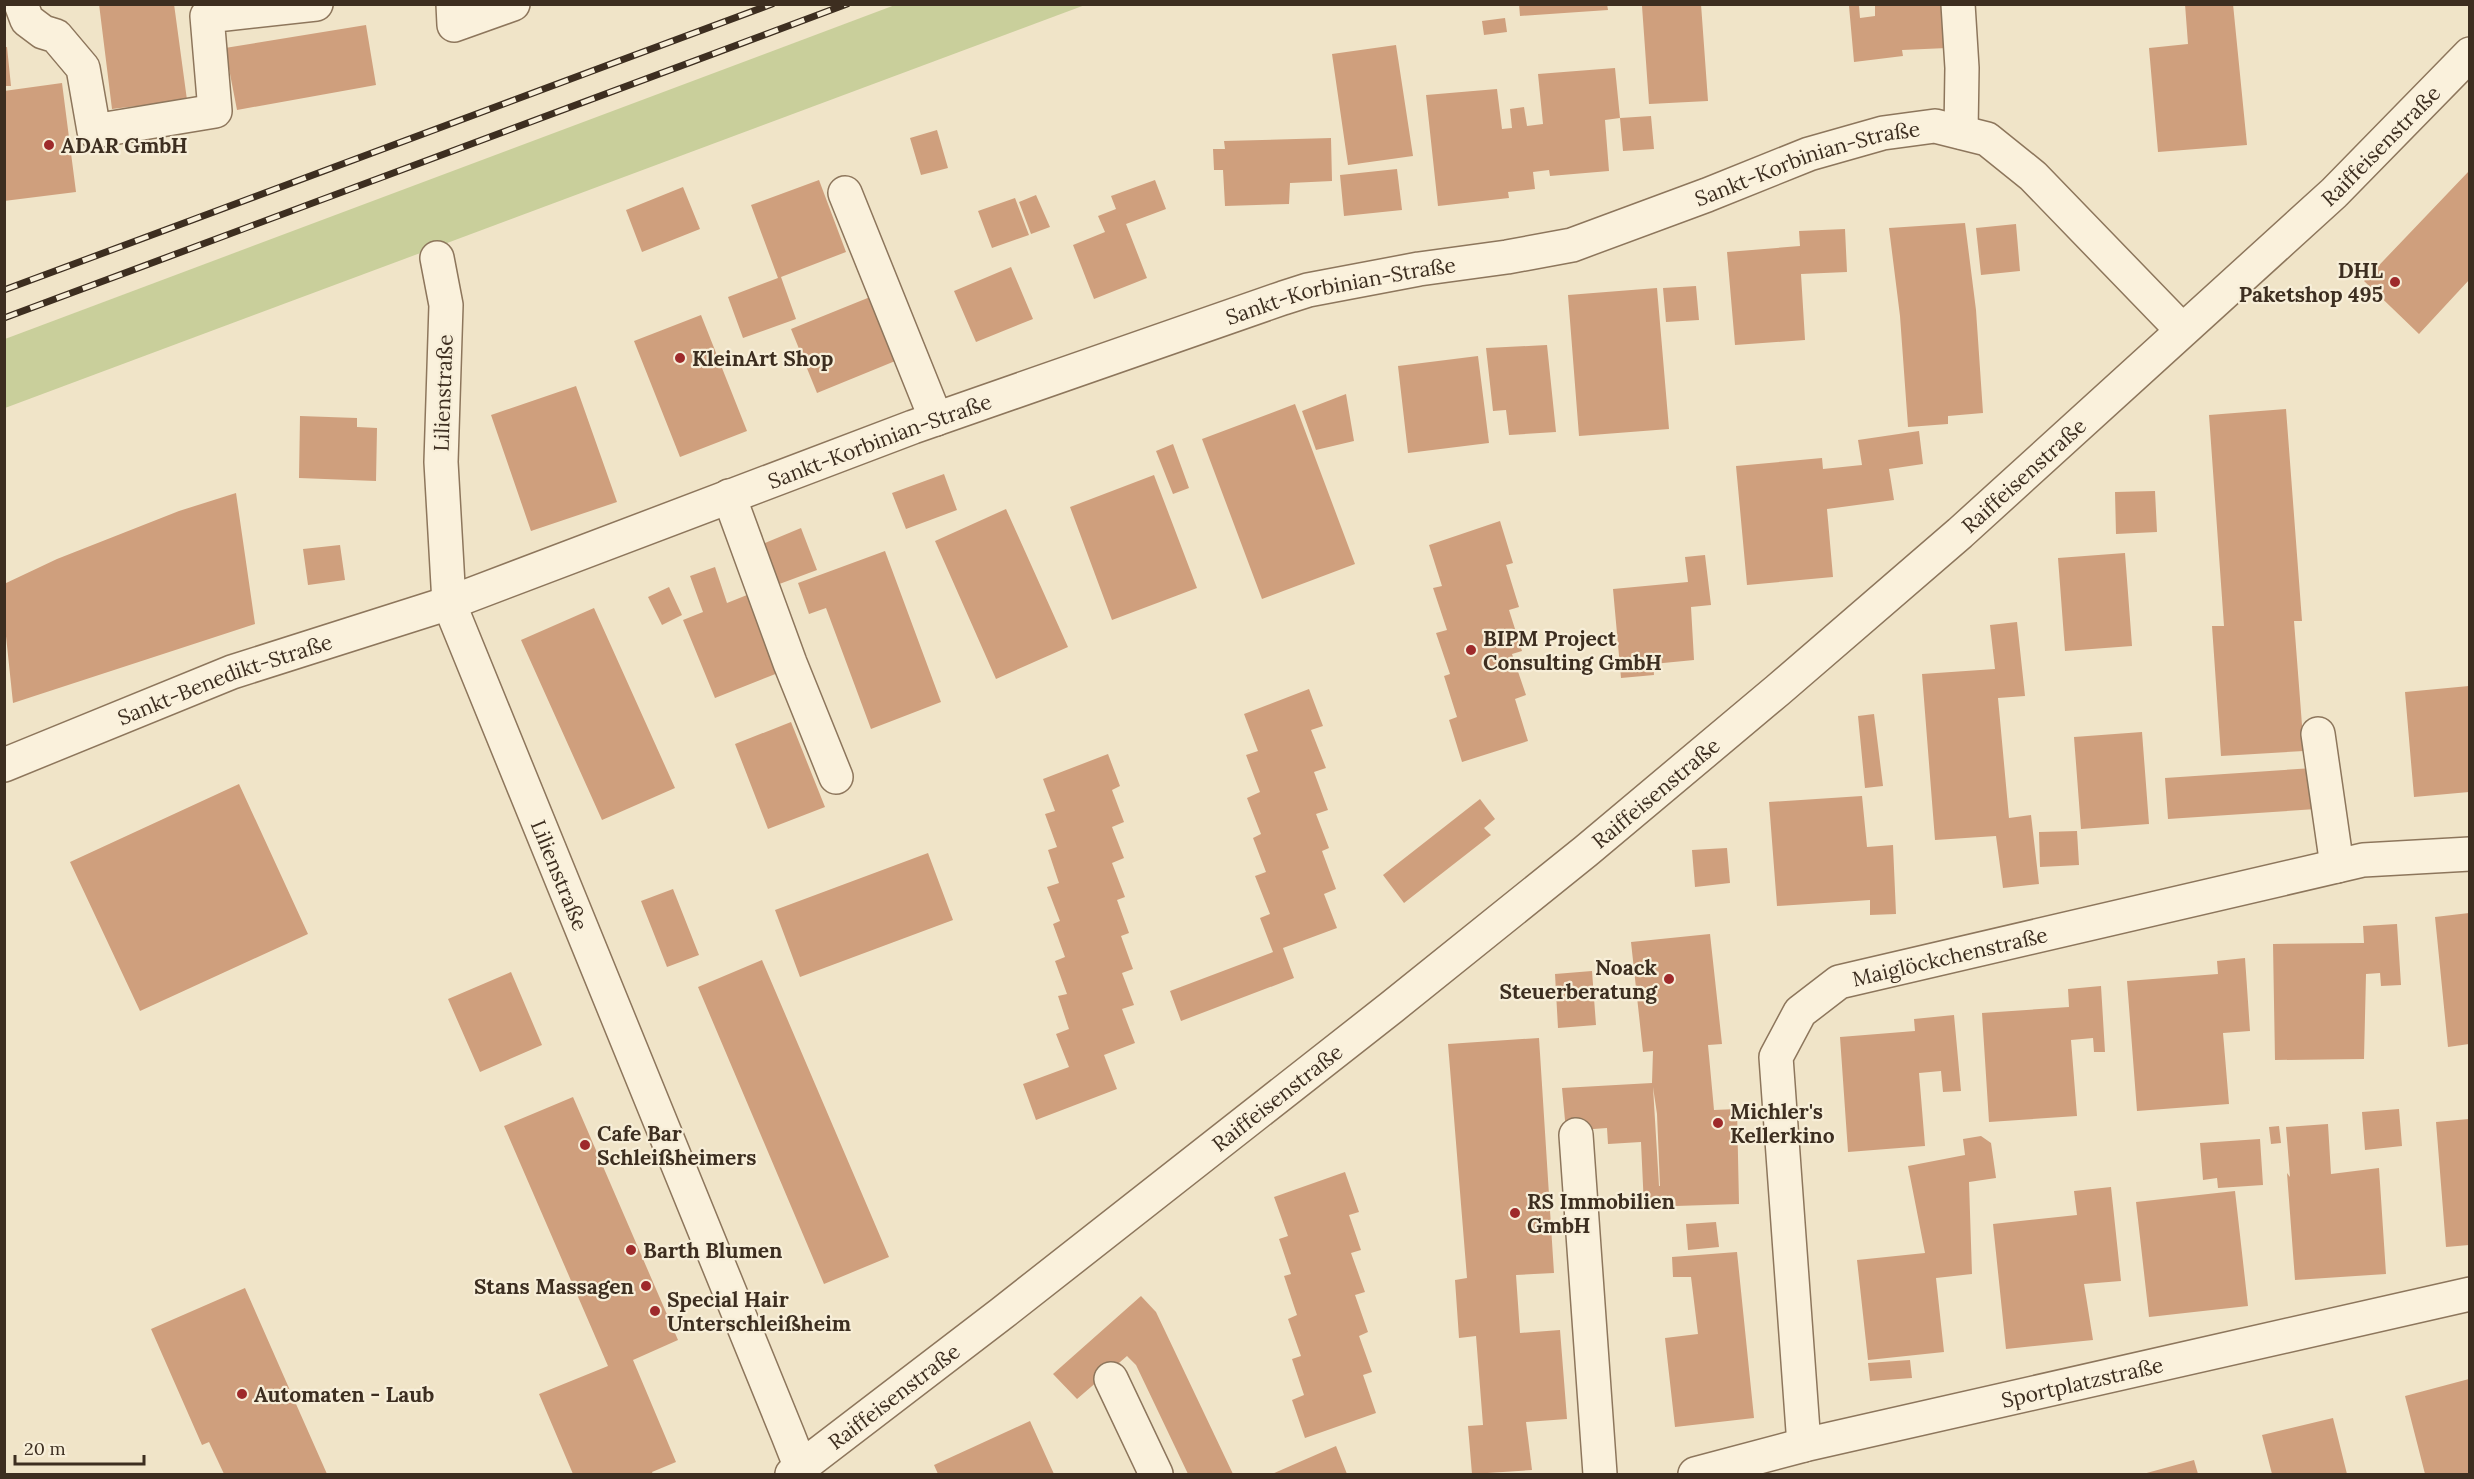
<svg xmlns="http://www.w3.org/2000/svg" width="2474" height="1479" viewBox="0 0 2474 1479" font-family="Lora,serif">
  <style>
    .green { fill: #c9cf9b }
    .building { fill: #cf9f7d; fill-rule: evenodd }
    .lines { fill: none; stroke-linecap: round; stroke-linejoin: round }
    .minor-casing { stroke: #8d765c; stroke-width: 36 }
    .minor { stroke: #faf1dc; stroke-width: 33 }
    .rail-casing { stroke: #3d2e20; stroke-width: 7 }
    .rail { stroke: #f7eed8; stroke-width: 4.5; stroke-dasharray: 14; stroke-linecap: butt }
    .poi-dot { fill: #9e2a2b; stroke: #f7eed8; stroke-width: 2 }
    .labels { text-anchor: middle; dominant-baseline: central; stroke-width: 4.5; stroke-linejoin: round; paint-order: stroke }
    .poi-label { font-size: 21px; font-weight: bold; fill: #3d2e20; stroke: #f7eed8; text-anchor: start }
    .street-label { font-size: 21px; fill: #3d2e20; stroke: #f7eed8 }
  </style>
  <rect width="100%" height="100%" fill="#f0e4c8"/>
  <!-- green -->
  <path class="green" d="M895,5H1085L5,408V339Z"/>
  <!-- building -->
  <path class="building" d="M99,4H174L187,100L112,109Z
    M1519,4H1607L1608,10L1520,16Z
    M1666,4H1701L1708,101L1649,104L1642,6Z
    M1875,4H1945L1947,48L1902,50L1903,56L1854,62L1849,6H1859L1860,18L1875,16Z
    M2185,4H2233L2247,145L2158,152L2149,48L2188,44Z
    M1505,18L1507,32L1484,35L1482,21Z
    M366,25L376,85L237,110L225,48Z
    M1396,45L1413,156L1348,165L1332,54Z
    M5,47H7L11,86H5Z
    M1615,68L1620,118L1605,120L1609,171L1550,176L1549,170L1533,172L1535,189L1508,192L1509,198L1438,206L1426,95L1497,89L1502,129L1512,128L1510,109L1524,107L1527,126L1543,124L1538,74Z
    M62,83L76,192L4,201V91Z
    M1651,116L1654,149L1623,151L1620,118Z
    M937,130L948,168L921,175L910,138Z
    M1331,138L1332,181L1290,183L1289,204L1225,206L1223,170H1214L1213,149H1225L1224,141Z
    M1397,169L1402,210L1344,216L1340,175Z
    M2469,171V280L2419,334L2364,281Z
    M819,180L846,252L781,277L796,319L743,338L728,297L778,278L751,205Z
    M1155,180L1166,209L1126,224L1147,278L1094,299L1073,245L1105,232L1098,216L1116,209L1111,196Z
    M683,187L700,229L642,252L626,210Z
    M1036,195L1050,227L1031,234L1019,202Z
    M1015,198L1029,235L992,248L978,211Z
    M1965,223L1976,310L1983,413L1948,416V424L1908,427L1900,316L1889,228Z
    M2016,224L2020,271L1981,275L1976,228Z
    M1845,229L1847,272L1801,274L1805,340L1735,345L1727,252L1800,246L1799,231Z
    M1011,267L1033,319L976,342L954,291Z
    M1696,286L1699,320L1666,322L1663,288Z
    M1657,288L1669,429L1579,436L1568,295Z
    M880,293L905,357L817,393L791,329Z
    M701,315L747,431L680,457L634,341Z
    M1547,345L1556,432L1509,435L1506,410L1493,411L1486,348Z
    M1478,356L1489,443L1408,453L1398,366Z
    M576,386L617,502L531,531L491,415Z
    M1346,394L1354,441L1316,450L1302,411Z
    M1295,404L1355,564L1262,599L1202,439Z
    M2286,409L2302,621H2294L2304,751L2221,756L2212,626H2224L2209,415Z
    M300,416L357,418V427L377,428L376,481L299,478Z
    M1919,431L1923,464L1889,469L1894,500L1827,509L1833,577L1747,585L1736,466L1822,458L1823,469L1862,465L1858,440Z
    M1173,444L1189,488L1173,494L1156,451Z
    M944,474L957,510L906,529L892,493Z
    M1154,475L1197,588L1112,620L1070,507Z
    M2155,491L2157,532L2116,534L2115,492Z
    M236,493L255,624L13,703L4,617V584L57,559L179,511Z
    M1006,509L1068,647L996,679L935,541Z
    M1500,521L1513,563L1506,565L1519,607L1509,610L1522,651L1512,654L1526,695L1515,699L1528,741L1462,762L1449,720L1457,717L1444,676L1450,674L1436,633L1447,630L1433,588L1442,586L1429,545Z
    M801,528L817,570L774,586L758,546Z
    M340,545L345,580L308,585L303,549Z
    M885,551L941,702L871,729L826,608L809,614L798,583Z
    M2125,553L2132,646L2065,651L2058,558Z
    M1705,555L1711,605L1691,607L1694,660L1653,664L1654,675L1621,678L1613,589L1688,582L1685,557Z
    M715,567L727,603L747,595L778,673L715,698L683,620L703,612L690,576Z
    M669,587L682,615L662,625L648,597Z
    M594,608L675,788L602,820L521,640Z
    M2017,622L2025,696L1998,698L2009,818L2031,815L2039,884L2003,888L1996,836L1935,840L1922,674L1995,669L1990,625Z
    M2469,686V792L2414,797L2405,692Z
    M1309,689L1323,726L1311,730L1326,768L1314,772L1328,810L1316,814L1329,848L1322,851L1336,889L1324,894L1337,928L1283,948L1294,978L1181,1021L1170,991L1273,952L1260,918L1270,914L1255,876L1266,872L1253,838L1261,834L1247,798L1260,792L1246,755L1258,751L1244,714Z
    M1874,714L1883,786L1865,788L1858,716Z
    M791,722L825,807L768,829L735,744Z
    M2142,732L2149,824L2081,829L2074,737Z
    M1108,754L1120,786L1112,790L1124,822L1112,827L1124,858L1112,863L1125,897L1117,900L1129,933L1121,936L1133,969L1122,973L1134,1005L1122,1009L1135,1043L1104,1055L1117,1089L1036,1120L1023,1084L1069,1067L1056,1034L1069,1029L1058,996L1067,994L1055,961L1065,957L1053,924L1060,921L1047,887L1059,883L1048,850L1057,847L1045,814L1055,811L1043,779Z
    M2313,768L2316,809L2168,819L2165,778Z
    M239,784L308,934L140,1011L70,862Z
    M1862,796L1867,847L1893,845L1896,914L1870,915V900L1777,906L1769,802Z
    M1480,799L1495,819L1484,828L1491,835L1404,903L1383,875Z
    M2077,831L2079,865L2040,867L2039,832Z
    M1727,848L1730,883L1695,887L1692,850Z
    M928,853L953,920L800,977L775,910Z
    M673,889L699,955L667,967L641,901Z
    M2469,913V1044L2448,1047L2435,917Z
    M2397,924L2401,985L2381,986L2380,973L2366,974L2364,1059L2275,1060L2273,944L2364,943L2363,926Z
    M1710,934L1722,1044L1708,1045L1714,1110L1737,1109L1739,1204L1644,1207L1641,1142L1608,1144L1607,1128L1566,1131L1562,1088L1652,1083L1653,1051L1643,1052L1631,942ZM1653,1087L1657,1114L1660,1186H1659Z
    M2245,958L2250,1031L2223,1033L2229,1104L2137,1111L2127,981L2218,974L2217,961Z
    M762,960L889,1257L824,1284L698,987Z
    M1592,971L1596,1025L1558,1028L1555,974Z
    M511,972L542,1045L480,1072L448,999Z
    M2101,986L2105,1052H2094L2093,1038L2071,1040L2077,1116L1989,1122L1982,1013L2069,1007L2068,989Z
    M1954,1015L1961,1091L1943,1092L1941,1071L1919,1073L1925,1146L1848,1152L1840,1037L1915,1031L1914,1019Z
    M1539,1038L1554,1273L1516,1275L1520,1333L1560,1330L1567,1419L1526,1422L1532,1470L1472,1474L1468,1426L1483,1425L1476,1336L1459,1338L1455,1280L1467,1278L1448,1044Z
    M573,1097L678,1340L633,1360L676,1462L652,1472L653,1474H573L539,1394L608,1366L504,1126Z
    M2399,1109L2402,1146L2365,1150L2362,1112Z
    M2469,1119V1245L2446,1247L2436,1122Z
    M2328,1124L2331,1174L2379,1168L2386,1274L2295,1280L2287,1173L2290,1177L2286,1127Z
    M2279,1126L2281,1143L2271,1144L2269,1127Z
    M1981,1136L1991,1143L1996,1178L1969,1182L1972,1274L1936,1278L1944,1352L1868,1360L1857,1260L1925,1253L1908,1166L1965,1155L1963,1139Z
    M2260,1139L2263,1185L2218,1188L2217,1178L2203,1180L2200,1143Z
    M1345,1172L1359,1212L1349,1215L1361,1250L1351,1253L1365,1292L1355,1295L1368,1332L1359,1336L1372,1372L1363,1375L1376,1413L1305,1438L1292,1400L1304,1395L1292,1359L1301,1356L1288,1319L1297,1315L1284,1276L1291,1274L1279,1239L1288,1236L1274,1197Z
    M2111,1187L2121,1281L2084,1284L2093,1340L2006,1349L1993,1224L2077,1215L2074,1191Z
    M2235,1191L2248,1306L2149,1317L2136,1202Z
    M1716,1222L1719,1247L1688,1250L1686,1224Z
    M1737,1252L1754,1418L1675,1427L1665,1338L1698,1334L1691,1277H1673L1672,1257Z
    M245,1288L296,1404L327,1474H224L209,1442L202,1445L151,1329Z
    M1141,1296L1156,1312L1233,1474H1188L1136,1365L1127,1356L1077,1399L1053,1374Z
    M1910,1360L1912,1378L1870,1381L1868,1363Z
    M2469,1379V1474H2425L2405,1396Z
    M2333,1418L2347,1474H2272L2262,1435Z
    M1030,1421L1054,1474H938L934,1465Z
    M1336,1446L1347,1474H1272Z
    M2194,1460L2198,1474H2143Z"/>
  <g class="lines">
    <!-- minor casing -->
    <g class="minor-casing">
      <g id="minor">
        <path d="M21,4L27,20L43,32L56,36L83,68L94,131L215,111L207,16L316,4"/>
        <path d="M453,4L454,25L513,4"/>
        <path d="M1958,4L1962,68L1961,132"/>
        <path d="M845,193L936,419"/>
        <path id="s1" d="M437,258L446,305L441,462L449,603L788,1435L801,1468V1474"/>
        <path d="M729,496L790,663L836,777"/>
        <path d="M2318,734L2337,866"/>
        <path id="s2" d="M4,765L232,672L449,603L913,427L1283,298L1308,290L1419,269L1507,257L1572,245L1707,195L1809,154L1883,133L1935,126L1987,139L2033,176L2182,330"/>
        <path d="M1576,1135L1600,1474"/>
        <path d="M1111,1379L1156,1474"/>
        <path id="s3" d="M1804,1445L1776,1057L1800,1012L1839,982L2363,860L2470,854"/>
        <path id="s4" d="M792,1474L1001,1314L1392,1007L1586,851L1778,690L1960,533L2334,193L2470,54"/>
        <path id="s5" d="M1695,1474L1804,1445L2470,1294"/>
      </g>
    </g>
    <!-- minor -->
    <use href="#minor" class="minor"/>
    <!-- rail casing -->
    <g class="rail-casing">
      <path id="rail" d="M4,290L772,4
        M4,318L847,4"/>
    </g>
    <!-- rail -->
    <use href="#rail" class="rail"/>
  </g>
  <!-- markers -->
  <g class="poi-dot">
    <circle cx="49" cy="145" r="6"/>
    <circle cx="2395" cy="282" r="6"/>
    <circle cx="680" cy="358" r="6"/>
    <circle cx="1471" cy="650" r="6"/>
    <circle cx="1669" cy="979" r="6"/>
    <circle cx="1718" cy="1123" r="6"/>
    <circle cx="585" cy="1145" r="6"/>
    <circle cx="1515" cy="1213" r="6"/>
    <circle cx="631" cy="1250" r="6"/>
    <circle cx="646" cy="1286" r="6"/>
    <circle cx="655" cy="1311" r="6"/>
    <circle cx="242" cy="1394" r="6"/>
  </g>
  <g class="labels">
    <!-- poi labels -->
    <g class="poi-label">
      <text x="61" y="145">ADAR GmbH</text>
      <text x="2383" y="270" text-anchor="end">DHL<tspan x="2383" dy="24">Paketshop 495</tspan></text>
      <text x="692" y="358">KleinArt Shop</text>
      <text x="1483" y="638">BIPM Project<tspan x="1483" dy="24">Consulting GmbH</tspan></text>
      <text x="1657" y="967" text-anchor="end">Noack<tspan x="1657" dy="24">Steuerberatung</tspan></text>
      <text x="1730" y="1111">Michler's<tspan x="1730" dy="24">Kellerkino</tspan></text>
      <text x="597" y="1133">Cafe Bar<tspan x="597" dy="24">Schleißheimers</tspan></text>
      <text x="1527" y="1201">RS Immobilien<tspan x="1527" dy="24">GmbH</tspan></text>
      <text x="643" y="1250">Barth Blumen</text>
      <text x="634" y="1286" text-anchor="end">Stans Massagen</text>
      <text x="667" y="1299">Special Hair<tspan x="667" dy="24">Unterschleißheim</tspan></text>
      <text x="254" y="1394">Automaten - Laub</text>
    </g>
    <!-- street labels -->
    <g class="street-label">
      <text stroke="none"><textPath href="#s4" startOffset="2072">Raiffeisenstraße</textPath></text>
      <text stroke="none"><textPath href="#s2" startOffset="1906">Sankt-Korbinian-Straße</textPath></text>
      <text stroke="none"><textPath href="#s2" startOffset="1420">Sankt-Korbinian-Straße</textPath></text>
      <text transform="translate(443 393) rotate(-88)">Lilienstraße</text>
      <text stroke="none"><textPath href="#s2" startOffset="934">Sankt-Korbinian-Straße</textPath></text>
      <text stroke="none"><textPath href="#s4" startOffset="1586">Raiffeisenstraße</textPath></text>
      <text stroke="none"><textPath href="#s2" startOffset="237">Sankt-Benedikt-Straße</textPath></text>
      <text stroke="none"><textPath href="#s4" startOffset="1100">Raiffeisenstraße</textPath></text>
      <text stroke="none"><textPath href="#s1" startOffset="640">Lilienstraße</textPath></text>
      <text stroke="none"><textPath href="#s3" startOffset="603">Maiglöckchenstraße</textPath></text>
      <text stroke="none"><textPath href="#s4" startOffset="614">Raiffeisenstraße</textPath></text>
      <text stroke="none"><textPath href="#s5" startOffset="398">Sportplatzstraße</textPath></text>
      <text stroke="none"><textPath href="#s4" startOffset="128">Raiffeisenstraße</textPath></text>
    </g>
  </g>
  <!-- border -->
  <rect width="2474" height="1479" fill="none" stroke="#3d2e20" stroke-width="12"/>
  <!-- scale -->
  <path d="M15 1455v9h129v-9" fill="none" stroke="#3d2e20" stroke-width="3"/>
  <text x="24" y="1455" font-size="18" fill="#3d2e20" stroke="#f7eed8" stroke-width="4.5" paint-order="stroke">20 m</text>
</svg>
